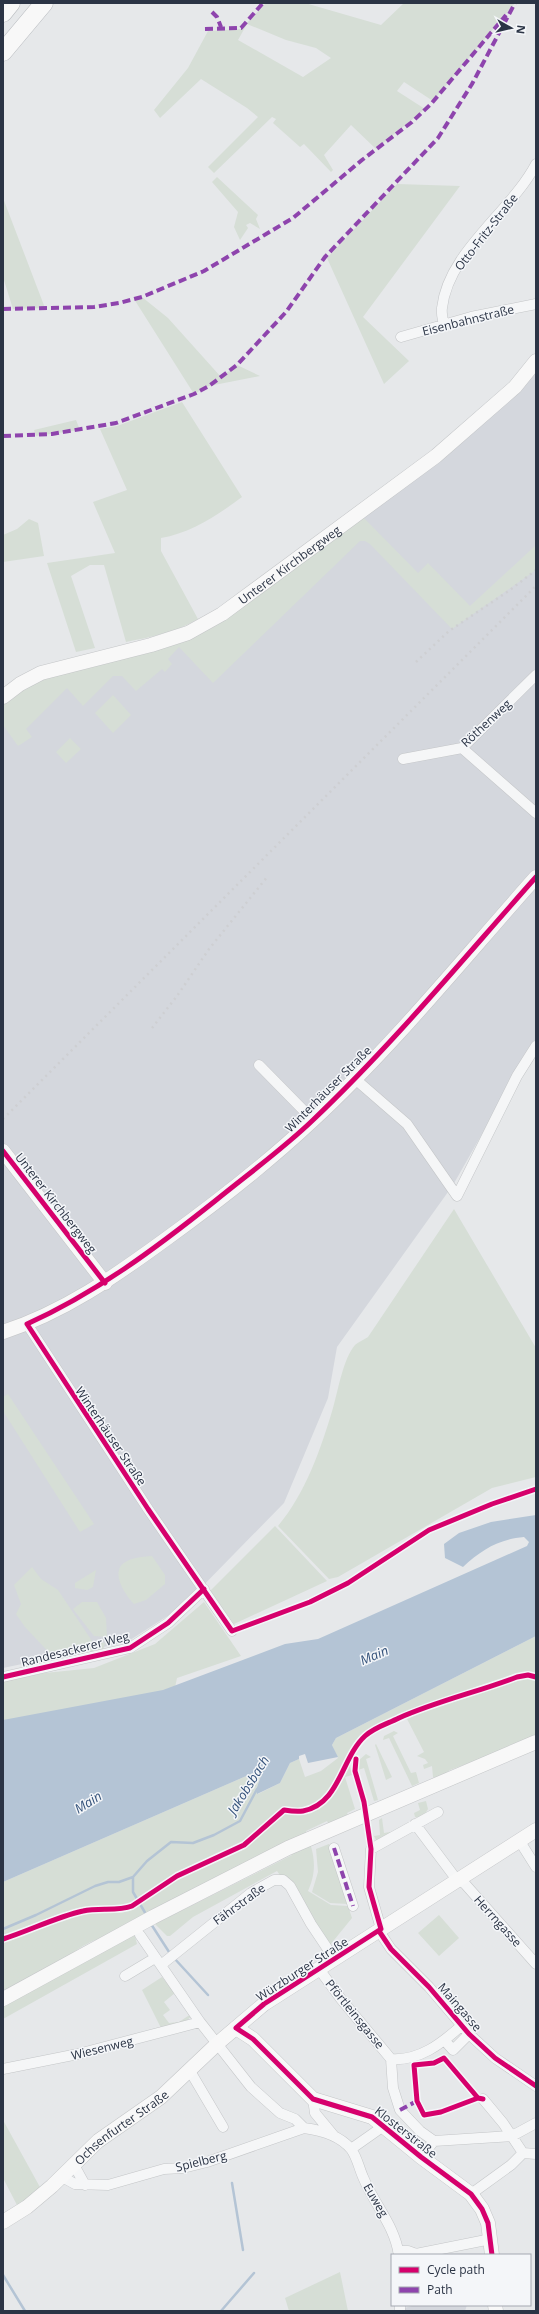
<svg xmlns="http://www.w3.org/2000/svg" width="539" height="2314" viewBox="0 0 539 2314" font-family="'Open Sans',sans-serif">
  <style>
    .built { fill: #d4d7dd }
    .green { fill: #d6ded6; fill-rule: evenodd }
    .water { fill: #b4c4d5 }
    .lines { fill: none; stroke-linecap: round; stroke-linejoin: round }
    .stream { stroke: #b4c4d5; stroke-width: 2.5 }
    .street-casing { stroke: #c4c6c8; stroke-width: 11 }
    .secondary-casing { stroke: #c4c6c8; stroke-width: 15 }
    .highway-casing { stroke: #b8bbbf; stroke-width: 19 }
    .street { stroke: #f5f6f7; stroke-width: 10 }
    .secondary { stroke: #f8f8f8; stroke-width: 14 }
    .highway { stroke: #f8f8f8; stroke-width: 18 }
    .rail { stroke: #cecfd2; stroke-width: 2.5; stroke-dasharray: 2 4; stroke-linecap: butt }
    .quiet { stroke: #8e44ad; stroke-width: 4; stroke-dasharray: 8 4; stroke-linecap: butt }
    .cycleway-casing { stroke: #f4f6f9; stroke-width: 8 }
    .cycleway { stroke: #d6006c; stroke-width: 5 }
    .labels { text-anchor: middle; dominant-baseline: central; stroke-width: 3; stroke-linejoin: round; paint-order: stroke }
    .street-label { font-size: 12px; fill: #2b3445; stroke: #f4f6f9 }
    .water-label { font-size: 13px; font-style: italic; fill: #34527a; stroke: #f4f6f9 }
  </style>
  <rect width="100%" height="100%" fill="#e6e8ea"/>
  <!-- built -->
  <path class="built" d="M536,372V1039L453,1185L337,1347L328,1398L284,1503L192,1597L169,1615L127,1642L3,1668V697L188,633L360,514L438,463L521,390Z
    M416,2305H467L465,2311H404V2308Z"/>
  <!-- green -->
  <path class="green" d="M266,3H305L381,25L404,3H515L433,101L404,82L397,91L425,109L376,149L351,125L324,155L333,170L331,172L304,144L300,147L273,123L276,119L272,117L214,173L208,167L258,117L247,108L201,79L160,118L154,110L188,68L208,31L241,29ZM247,24L286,40L316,48L331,58L303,77L238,40Z
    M217,177L258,215L256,219L260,229L250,223L246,225L248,228L240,240L234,227L238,212L212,182Z
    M397,184L460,186L363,317L409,361L384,384L327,258Z
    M3,198L45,308L13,309L3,277Z
    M142,297L168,318L221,377L237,365L260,376L209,386L194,394L134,299Z
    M182,402L242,497C218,515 191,533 161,538V551L198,619C176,632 151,637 126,642L104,565H90L71,576L95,648L76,652L47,563L115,553L93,502L127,490L100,429L117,426Z
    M76,420L80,430L36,436L34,430Z
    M360,514L418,573L428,563L470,606L536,545V570L452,629L370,544L365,541H360L213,683L179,647L168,659L172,664L165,672L162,669L136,691L122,676H113L83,706L67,688L26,729L32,737L18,746L3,725V697L20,684L189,633Z
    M29,519L38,523L44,556L3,562V535L17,529Z
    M113,695L131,715L113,733L95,713Z
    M70,738L81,749L66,763L56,752Z
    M454,1209L536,1348V1477L492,1488L338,1577L329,1579L278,1526C305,1494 321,1449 333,1408C338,1391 343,1359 355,1345C358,1342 364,1340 368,1337Z
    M8,1394L94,1524L80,1532L3,1411V1397Z
    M275,1526L327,1581L234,1624L210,1591Z
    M152,1556L165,1575V1584L146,1600L134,1604C126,1596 110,1573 124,1563C132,1557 142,1557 152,1556Z
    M32,1567L41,1579L58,1590L92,1641L105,1643L103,1650L57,1661L25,1627L16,1614L21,1604L14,1585Z
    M96,1570L93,1587L87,1590L75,1588V1583Z
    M82,1602H97L106,1618L107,1637L94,1636L73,1609Z
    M204,1602L241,1656L177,1678L173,1697L3,1725V1681L45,1673L94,1668L155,1644Z
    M536,1636V1738L450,1770L436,1780L433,1777L432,1766L424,1769L423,1765L428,1763L425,1759L417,1756L424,1752L407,1719L398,1721L397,1719C371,1732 365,1738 349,1763L352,1775L345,1777L355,1809L347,1813L348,1816L329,1825L327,1821L306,1831C314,1853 318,1869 308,1891L331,1905L348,1906L352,1918L330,1945L277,1871L193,1917L170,1936H167L155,1924L292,1855L285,1841V1843L168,1905L159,1906L127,1923C117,1936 101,1936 87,1944C76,1949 67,1958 57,1965C40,1976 21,1985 3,1995V1882L260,1770L262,1773L256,1790L258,1794L280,1783L290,1763L299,1759L305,1777L321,1771L338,1758L332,1745L336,1738Z
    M394,1731L398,1733L393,1736L411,1773L416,1772L419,1783L412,1786L389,1738L383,1740L384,1736Z
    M376,1744L392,1777L386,1780L375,1745Z
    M366,1754L371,1757L366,1759L378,1800L374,1801L364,1768L358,1770V1761Z
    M426,1801L428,1809L425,1814L419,1818L415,1817L414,1813L420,1810L418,1803Z
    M382,1818L384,1833L390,1832V1836L377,1842L374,1836L380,1835L379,1820Z
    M329,1844L348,1904L330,1903L312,1892L318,1872L316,1849Z
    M439,1915L459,1938L439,1956L418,1933Z
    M131,1936H135L137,1944L3,2019V2006Z
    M162,1977L175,1993L164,2002L170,2010L163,2015L169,2023L179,2022L191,2014L192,2016L181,2025L162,2030L142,1990Z
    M3,2120L41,2189L18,2207L3,2178Z
    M340,2272L348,2311H289L285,2298Z"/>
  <!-- water -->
  <path class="water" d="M536,1515V1636L336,1738L332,1745L338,1757L308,1763L305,1754L299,1756V1759L290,1763L280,1783L257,1794L256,1790L262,1773L260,1770L3,1882V1720L163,1690L285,1644L318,1639L527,1546L529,1542L524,1537C499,1539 481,1550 463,1567L445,1558L444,1544L459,1533L491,1522Z"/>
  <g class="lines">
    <!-- stream -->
    <path class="stream" d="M133,1877V1892L147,1916
      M151,1924L171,1955
      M3,1929L36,1915L95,1886L108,1882H119L133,1877L147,1861L171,1842L193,1843L214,1835L240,1821L257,1789
      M174,1958L208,1995
      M232,2183L243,2250
      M3,2275L25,2311
      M221,2311L254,2273"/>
    <!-- street casing -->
    <g class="street-casing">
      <path id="street" d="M444,326C443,320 441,313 442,308C448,252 511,212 536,164
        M401,337L471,317L536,304
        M462,748L536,813
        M403,759L462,748L536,675
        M259,1065L313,1120
        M354,1078L407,1124L457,1196L517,1076L536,1046
        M27,1324L148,1509L232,1631
        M3,1677L130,1648L168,1623L204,1589
        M415,1824L454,1876L465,1884L536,1964
        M519,1840L536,1867
        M334,1848L353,1906
        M381,1929L369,1887L371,1849L438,1812
        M379,1931L391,1949L429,1987L469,2034L495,2058L536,2086
        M140,1935L200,2022L251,2087L280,2113L295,2119L304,2128
        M161,1965L251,1893L274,1880H283L290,1886L311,1924L335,1960
        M319,1969L341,1999L391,2059
        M125,1976L155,1958
        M445,2041L453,2050L469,2034
        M391,2059L393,2088L400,2110L420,2131L434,2141L512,2136L536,2123
        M391,2059C419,2061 441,2044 461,2026
        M3,2069L78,2054L200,2022
        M190,2071L223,2127
        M313,2099L315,2113L334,2136
        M483,2099L503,2123L523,2153
        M351,2149L378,2130L381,2124
        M523,2153L536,2154
        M421,2157L434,2141
        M74,2165L85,2185
        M62,2177L75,2184L108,2185L164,2169L183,2168L207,2162L304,2128C320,2130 340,2136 351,2149C357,2157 359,2168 363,2177C375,2206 394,2224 399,2255
        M471,2194L511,2165L523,2153
        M398,2251H408L416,2254L491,2239
        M400,2311V2305"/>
    </g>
    <!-- secondary casing -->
    <g class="secondary-casing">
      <g id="secondary">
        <path id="s1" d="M3,697L20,684L41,673L151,645L188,633L222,614L436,456L515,387L536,361"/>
        <path d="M3,1151L105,1283"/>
        <path d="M3,1332C64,1312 114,1277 166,1239C216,1203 267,1163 312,1121C393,1046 463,959 536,877"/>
        <path d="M3,1999L153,1917L288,1848L536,1742"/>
        <path d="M236,2028L253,2039L313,2099L372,2117L421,2157L471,2194L482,2209L488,2223L492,2255"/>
        <path id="s2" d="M3,2222L27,2207L52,2186L98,2141L161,2097L218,2043L264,2004L536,1830"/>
        <path d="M495,2305L496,2311"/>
      </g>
    </g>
    <!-- highway casing -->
    <g class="highway-casing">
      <path id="highway" d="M3,13L11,3
        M3,52L44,3"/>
    </g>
    <!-- street -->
    <use href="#street" class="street"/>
    <!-- secondary -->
    <use href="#secondary" class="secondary"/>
    <!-- highway -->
    <use href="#highway" class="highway"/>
    <!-- rail -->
    <path class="rail" d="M416,662L449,631L510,590L536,570
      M152,1028L177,996L209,949L268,876
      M3,1119L536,586"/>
    <!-- quiet -->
    <path class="quiet" d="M212,12L217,17L221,27
      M205,29L241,28L263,3
      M3,309L94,307L119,303L142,297L204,271L293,218L362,160L412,122L431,104L506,15
      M3,436L52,434L116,423L194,394L209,386L237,365L286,312L325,257L438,138L472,84L515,3
      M334,1848L353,1906
      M400,2110L417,2101"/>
    <!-- cycleway casing -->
    <g class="cycleway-casing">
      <path id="cycleway" d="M536,877C463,959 393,1044 313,1120C283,1149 248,1174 215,1201C156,1248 96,1293 27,1324L148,1509L232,1631L310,1602L348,1583L429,1530L492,1504L536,1489
        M3,1151L105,1283
        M3,1677L130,1648L168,1623L204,1589
        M356,1759L355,1771L364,1802L371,1849L369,1887L381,1929L264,2004L236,2028L253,2039L313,2099L372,2117L421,2157L471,2194L482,2209L488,2223L492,2255
        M379,1931L391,1949L429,1987L469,2034L495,2058L536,2086
        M3,1939C29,1931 56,1917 83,1911C99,1907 117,1912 132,1906L177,1876L244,1845L284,1810C290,1811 297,1812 303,1811C340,1804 341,1758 365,1736C375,1727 387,1724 399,1718C437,1701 478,1692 517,1677L528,1675L536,1677
        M478,2098L441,2112L424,2115L417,2101L414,2065L434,2063L444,2058L478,2098L483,2099"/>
    </g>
    <!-- cycleway -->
    <use href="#cycleway" class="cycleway"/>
  </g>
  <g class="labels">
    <!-- street labels -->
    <g class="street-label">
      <text transform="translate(486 232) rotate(-52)">Otto-Fritz-Straße</text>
      <text transform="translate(468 320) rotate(-14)">Eisenbahnstraße</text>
      <text stroke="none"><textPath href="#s1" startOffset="320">Unterer Kirchbergweg</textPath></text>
      <text transform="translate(486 723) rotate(-43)">Röthenweg</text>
      <text transform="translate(328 1089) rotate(-45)">Winterhäuser Straße</text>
      <text transform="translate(56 1203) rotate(52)">Unterer Kirchbergweg</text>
      <text transform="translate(111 1436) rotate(56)">Winterhäuser Straße</text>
      <text transform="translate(75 1649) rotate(-14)">Randesackerer Weg</text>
      <text transform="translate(239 1904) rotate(-36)">Fährstraße</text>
      <text transform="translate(498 1921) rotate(48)">Herrngasse</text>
      <text transform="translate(302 1969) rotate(-33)">Würzburger Straße</text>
      <text transform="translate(460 2007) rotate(49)">Maingasse</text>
      <text transform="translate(355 2014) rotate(51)">Pförtleinsgasse</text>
      <text transform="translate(102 2048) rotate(-14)">Wiesenweg</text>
      <text stroke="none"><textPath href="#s2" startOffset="152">Ochsenfurter Straße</textPath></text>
      <text transform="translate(406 2132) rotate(38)">Klosterstraße</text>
      <text transform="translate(201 2161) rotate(-14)">Spielberg</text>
      <text transform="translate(376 2200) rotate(60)">Euweg</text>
    </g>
    <!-- water labels -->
    <g class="water-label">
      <text transform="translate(374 1655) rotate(-23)">Main</text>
      <text transform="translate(248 1785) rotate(-58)">Jakobsbach</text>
      <text transform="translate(88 1802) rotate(-32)">Main</text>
    </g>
  </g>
  <!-- border -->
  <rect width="539" height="2314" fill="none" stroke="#2b3445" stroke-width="8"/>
  <!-- legend -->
  <rect x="391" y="2254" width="140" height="52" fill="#f4f6f9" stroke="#a4a8b1"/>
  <rect x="399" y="2267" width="20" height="6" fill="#d6006c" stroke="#a4a8b1"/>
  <text x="427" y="2274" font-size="12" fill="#2b3445">Cycle path</text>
  <rect x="399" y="2287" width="20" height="6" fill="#8e44ad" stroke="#a4a8b1"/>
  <text x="427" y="2294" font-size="12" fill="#2b3445">Path</text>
  <!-- north arrow -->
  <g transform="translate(511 28) rotate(98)" stroke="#f4f6f9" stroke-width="3" paint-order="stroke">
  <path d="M0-3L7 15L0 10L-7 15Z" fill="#2b3445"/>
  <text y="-6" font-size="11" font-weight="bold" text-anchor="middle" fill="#2b3445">N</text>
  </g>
</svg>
